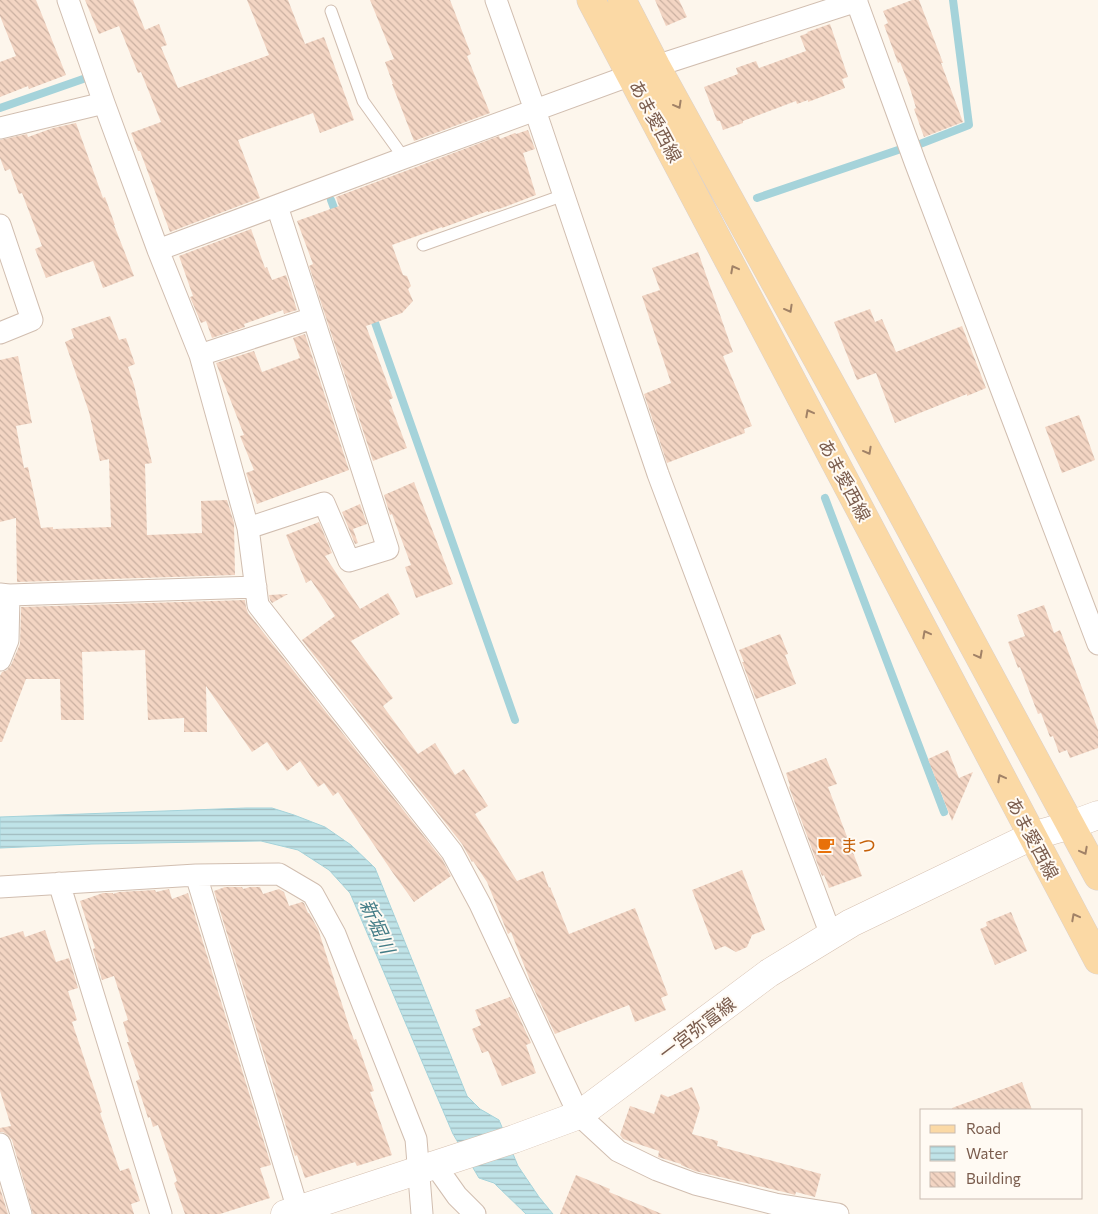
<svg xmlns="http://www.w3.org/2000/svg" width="1098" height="1214" viewBox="0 0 1098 1214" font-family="Commissioner,'Noto Sans JP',sans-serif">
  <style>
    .water { fill: url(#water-rules); stroke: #a5d3da }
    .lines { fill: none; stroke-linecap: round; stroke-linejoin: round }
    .stream { stroke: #a5d3da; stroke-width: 8 }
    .building { fill: url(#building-back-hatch) }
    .service-casing { stroke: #d1beb0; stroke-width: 13 }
    .minor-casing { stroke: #d1beb0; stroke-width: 23 }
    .secondary-casing { stroke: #d6c0b0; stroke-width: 29 }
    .primary-casing { stroke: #dad1cd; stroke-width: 29 }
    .service { stroke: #fff; stroke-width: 11 }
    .minor { stroke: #fff; stroke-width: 21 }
    .secondary { stroke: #fff; stroke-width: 28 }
    .primary { stroke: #fbd9a5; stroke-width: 28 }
    .oneway { stroke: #a18267 }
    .labels { text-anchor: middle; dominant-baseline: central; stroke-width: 4; stroke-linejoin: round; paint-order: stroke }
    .street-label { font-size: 18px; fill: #7a5c4d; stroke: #fffaf3 }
    .food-label { font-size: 18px; fill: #c56008; stroke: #fffaf3; text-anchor: start }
    .water-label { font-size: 19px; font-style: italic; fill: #437c86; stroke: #fffaf3 }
  </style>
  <defs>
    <pattern id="water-rules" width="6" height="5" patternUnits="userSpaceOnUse" patternTransform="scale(1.25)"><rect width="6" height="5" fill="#bfe3e8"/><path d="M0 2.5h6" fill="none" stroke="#a0bbbe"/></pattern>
    <pattern id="building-back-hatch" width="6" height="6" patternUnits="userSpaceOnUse" patternTransform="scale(1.25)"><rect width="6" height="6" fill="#f3d5c3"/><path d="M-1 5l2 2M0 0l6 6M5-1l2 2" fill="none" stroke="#cab0a1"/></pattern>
  </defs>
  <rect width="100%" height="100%" fill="#fdf6ec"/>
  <!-- water -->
  <path class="water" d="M246,808H272L294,815L325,827L351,845L375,868L467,1096L480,1109L499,1120L518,1166L539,1197L553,1214H526L494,1183L479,1178L453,1134L350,893L329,870L298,850L261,841L92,844L0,848V817Z"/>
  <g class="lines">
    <!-- stream -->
    <path class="stream" d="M0,108L86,78
      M920,144L969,125L953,0
      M757,198L901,149
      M331,200L337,216
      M372,314L515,720
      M825,498L944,812"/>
  </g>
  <!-- building -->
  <path class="building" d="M0,0H36L66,75L29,89L28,86L0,97V62L16,56L0,16Z
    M85,0H133L145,30L159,24L167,45L161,47L178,88L269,55L247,0H288L305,44L324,37L354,120L320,133L313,113L238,140L260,198L170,232L140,151H138L131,133L161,122L141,72L138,73L119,26L99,34Z
    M370,0H450L471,54L467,56L490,113L414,141L392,84H393L385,62L394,59Z
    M655,0H679L687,17L666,26Z
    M912,0H919L943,63H941L963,122L924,137L914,109L916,108L909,85L900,62L898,63L884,25L888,23L883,11Z
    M830,24L848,77L842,79L845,88L808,102V100L797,104L796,101L743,121V123L723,130L720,121H717L704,87L738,74L736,68L756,61L759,68L806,51L800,36L808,33L807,32Z
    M76,123L103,198L105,197L115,225H114L134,276L103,288L93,261L46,278L35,249L42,246L22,193L19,194L10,169L5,171L0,158V140L27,134L28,137L53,128Z
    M528,130L535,149L523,153L536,195L502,208L488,212V211L442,228V227L392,245L403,275L407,276L411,286L408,289L413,301L402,313L366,326L393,398L389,400L407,448L373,461L309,266L313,264L297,221L339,206L336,197L499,136L500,139L515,133L516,134Z
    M251,229L265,268L267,267L272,280L286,275L297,310L284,314L283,310L244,324L245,327L212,338L206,321L201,323L190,297L193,296L179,256Z
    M698,252L733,352L723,356L752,426L744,429L745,433L667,463L644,394L671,383L642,296L660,290L652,268Z
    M870,309L875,322L882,319L896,352L962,326L986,388L967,396V394L895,423L876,373L857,380L834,322Z
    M110,316L119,340L126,338L135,364L128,367L134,385L152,463L145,464L147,535L202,533L201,501L227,500L234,523L235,575L17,582L16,518L0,522V360L18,356L32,423L16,426L24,468L28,467L41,528L53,527V529L111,527L109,459L100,461L89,412L65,342L74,338L71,329Z
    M305,334L349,470L257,504L246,473L254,470L240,436L244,435L216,363L254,351L262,372L300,358L293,338Z
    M1079,415L1095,460L1062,473L1045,427Z
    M414,482L453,584L416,598L405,567L411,565L392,514L390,515L384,495Z
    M360,504L367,524L353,529L358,543L355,544L342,512Z
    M319,522L332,553L325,556L360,609L388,593L400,614L351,641L393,698L383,706L418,754L435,743L455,775L464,769L488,806L475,814L517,881L543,871L549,888L550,887L569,934L635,908L668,995L661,998L666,1010L635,1022L629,1005L555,1034L531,983L511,932L508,934L487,882L473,861L472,862L462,844L302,640L335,616L311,580L306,583L286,535Z
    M288,594L272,603L270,600L269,595Z
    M245,600L246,607L248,613L442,859L451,876L414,902L393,873L338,792L333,796L324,783L318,787L300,761L287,771L267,742L252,752L206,686L207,732H184V718L148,720L145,650L82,652L84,720H61L60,679H26L2,742H0V676L2,672L7,670L11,665L20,644L21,607Z
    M1044,605L1054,633L1060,630L1098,730V748L1070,758L1067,750L1059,753L1053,736L1050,737L1041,713L1038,714L1020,667L1018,668L1008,642L1025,636L1017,615Z
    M780,634L788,654L785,655L796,684L756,699L742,662H744L739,650Z
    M948,750L959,778L973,772L952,821L928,759Z
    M826,758L837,784L828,787L862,876L829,888L824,875L822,876L789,787L790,786L786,773Z
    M742,870L765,930L752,935L747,947L736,952L725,946L715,950L692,890Z
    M225,887H242L243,889L250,887H260L263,894L279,889L284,892L289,906L302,902L304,903L308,913H309L318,929L349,1026L354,1040L356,1039L374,1091L370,1092L392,1155L357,1166L355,1162L305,1178L297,1155L295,1156L214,891Z
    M169,889L172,899L188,893L271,1165L260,1168L270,1198L220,1214H185L174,1183L177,1181L158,1125L153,1127L150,1117L148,1118L136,1081L140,1079L127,1042H129L123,1022L128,1020L114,976L102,980L93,950V949L95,948L80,901L103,893H113V894L119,892L155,890L156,892Z
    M1011,912L1027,951L995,965L980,929L987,926L986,922Z
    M45,930L56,962L69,958L78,988L68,991L77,1020L72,1022L102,1112L100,1113L120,1171L129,1168L140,1201L131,1204L134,1214H33L12,1140L8,1135L3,1132H0V1128L11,1126L0,1091V938L23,931L25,937Z
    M510,997L531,1043L526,1045L536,1073L502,1086L488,1051L482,1053L472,1029L481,1025L475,1010Z
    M1022,1082L1032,1110H953L952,1108Z
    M692,1087L700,1108L692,1134L718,1141L717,1146L821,1174L815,1197L796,1192L795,1195L788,1193L695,1171L681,1165V1164L658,1157L659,1151L623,1139L620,1135L630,1106L654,1114L661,1094L668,1097Z
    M576,1175L610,1189L609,1192L662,1214H560Z
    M0,1188L8,1214H0Z"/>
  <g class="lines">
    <!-- service casing -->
    <g class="service-casing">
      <path id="service" d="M331,11L363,101L404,158
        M423,245L564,195"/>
    </g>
    <!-- minor casing -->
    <g class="minor-casing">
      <path id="minor" d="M68,0L104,103L158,250L200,355L248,528L258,605L452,852L480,904L579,1115L618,1151L657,1170L695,1184L775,1204L838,1214
        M496,0L535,110L658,474L831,935
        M856,0L915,162L1098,644
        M0,128L104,103
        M0,225L32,320L0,333
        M158,250L404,158L656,66L857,1
        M200,355L313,318
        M248,528L324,503L349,561L388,549L277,206
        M0,594L9,595L256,587
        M0,660L8,640L9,595
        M196,875L298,1210
        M59,883L161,1214
        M0,887L196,875L279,874L313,894L335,934L416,1139L422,1214
        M0,1144L21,1214
        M435,1165L457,1196L475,1214"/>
    </g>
    <!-- secondary casing -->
    <g class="secondary-casing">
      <path id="secondary" d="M285,1214L514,1139L579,1115L769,973L851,923L1032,836L1071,825L1098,815"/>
    </g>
    <!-- primary casing -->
    <g class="primary-casing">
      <path id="primary" d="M591,0L1098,960
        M622,0L656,66L898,506L1098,876"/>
    </g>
    <!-- service -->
    <use href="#service" class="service"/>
    <!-- minor -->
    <use href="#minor" class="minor"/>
    <!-- secondary -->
    <use href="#secondary" class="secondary"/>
    <!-- primary -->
    <use href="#primary" class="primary"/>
  </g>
  <!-- one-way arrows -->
  <defs><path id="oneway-chevron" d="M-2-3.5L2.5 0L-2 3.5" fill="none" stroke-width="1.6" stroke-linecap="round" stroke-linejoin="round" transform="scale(1.25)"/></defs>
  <g class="oneway">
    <use href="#oneway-chevron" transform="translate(678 105) rotate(61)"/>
    <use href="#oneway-chevron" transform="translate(734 269) rotate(-118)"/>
    <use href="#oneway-chevron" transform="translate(789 309) rotate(61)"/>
    <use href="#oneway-chevron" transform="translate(809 413) rotate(-118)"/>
    <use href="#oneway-chevron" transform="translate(868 451) rotate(61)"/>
    <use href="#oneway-chevron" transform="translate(926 634) rotate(-118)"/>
    <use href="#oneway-chevron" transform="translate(979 655) rotate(62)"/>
    <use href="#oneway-chevron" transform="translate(1001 778) rotate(-118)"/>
    <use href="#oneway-chevron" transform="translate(1084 851) rotate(62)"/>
    <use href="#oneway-chevron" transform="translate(1075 917) rotate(-118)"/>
  </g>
  <!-- icons -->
  <defs>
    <g id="cafe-bare" transform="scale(1.35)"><path d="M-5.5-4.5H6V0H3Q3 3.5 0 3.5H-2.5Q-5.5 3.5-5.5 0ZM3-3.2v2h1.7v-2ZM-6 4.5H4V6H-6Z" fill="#e8710a" stroke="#fffaf3" stroke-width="2.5" paint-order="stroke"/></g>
  </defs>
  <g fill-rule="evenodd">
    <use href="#cafe-bare" x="826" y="845"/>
  </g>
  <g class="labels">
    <!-- street labels -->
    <g class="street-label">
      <text transform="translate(656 121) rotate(62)">あま愛西線</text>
      <text transform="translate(845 480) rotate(62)">あま愛西線</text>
      <text transform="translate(1033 838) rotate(62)">あま愛西線</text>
      <text transform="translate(697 1028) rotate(-37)">一宮弥富線</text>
    </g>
    <!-- food labels -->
    <g class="food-label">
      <text x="840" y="845">まつ</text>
    </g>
    <!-- water labels -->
    <g class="water-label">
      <text transform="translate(378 926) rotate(66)">新堀川</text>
    </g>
  </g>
  <!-- legend -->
  <rect x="920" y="1109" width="162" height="90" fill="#fffaf3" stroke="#cabbb1"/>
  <rect x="930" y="1125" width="25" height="8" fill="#fbd9a5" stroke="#cabbb1"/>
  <text x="966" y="1134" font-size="15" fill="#7a5c4d">Road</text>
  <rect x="930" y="1146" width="25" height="15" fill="url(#water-rules)" stroke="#cabbb1"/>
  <text x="966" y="1159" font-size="15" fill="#7a5c4d">Water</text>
  <rect x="930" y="1172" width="25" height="15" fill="url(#building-back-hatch)" stroke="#cabbb1"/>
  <text x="966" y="1184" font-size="15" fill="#7a5c4d">Building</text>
</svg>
